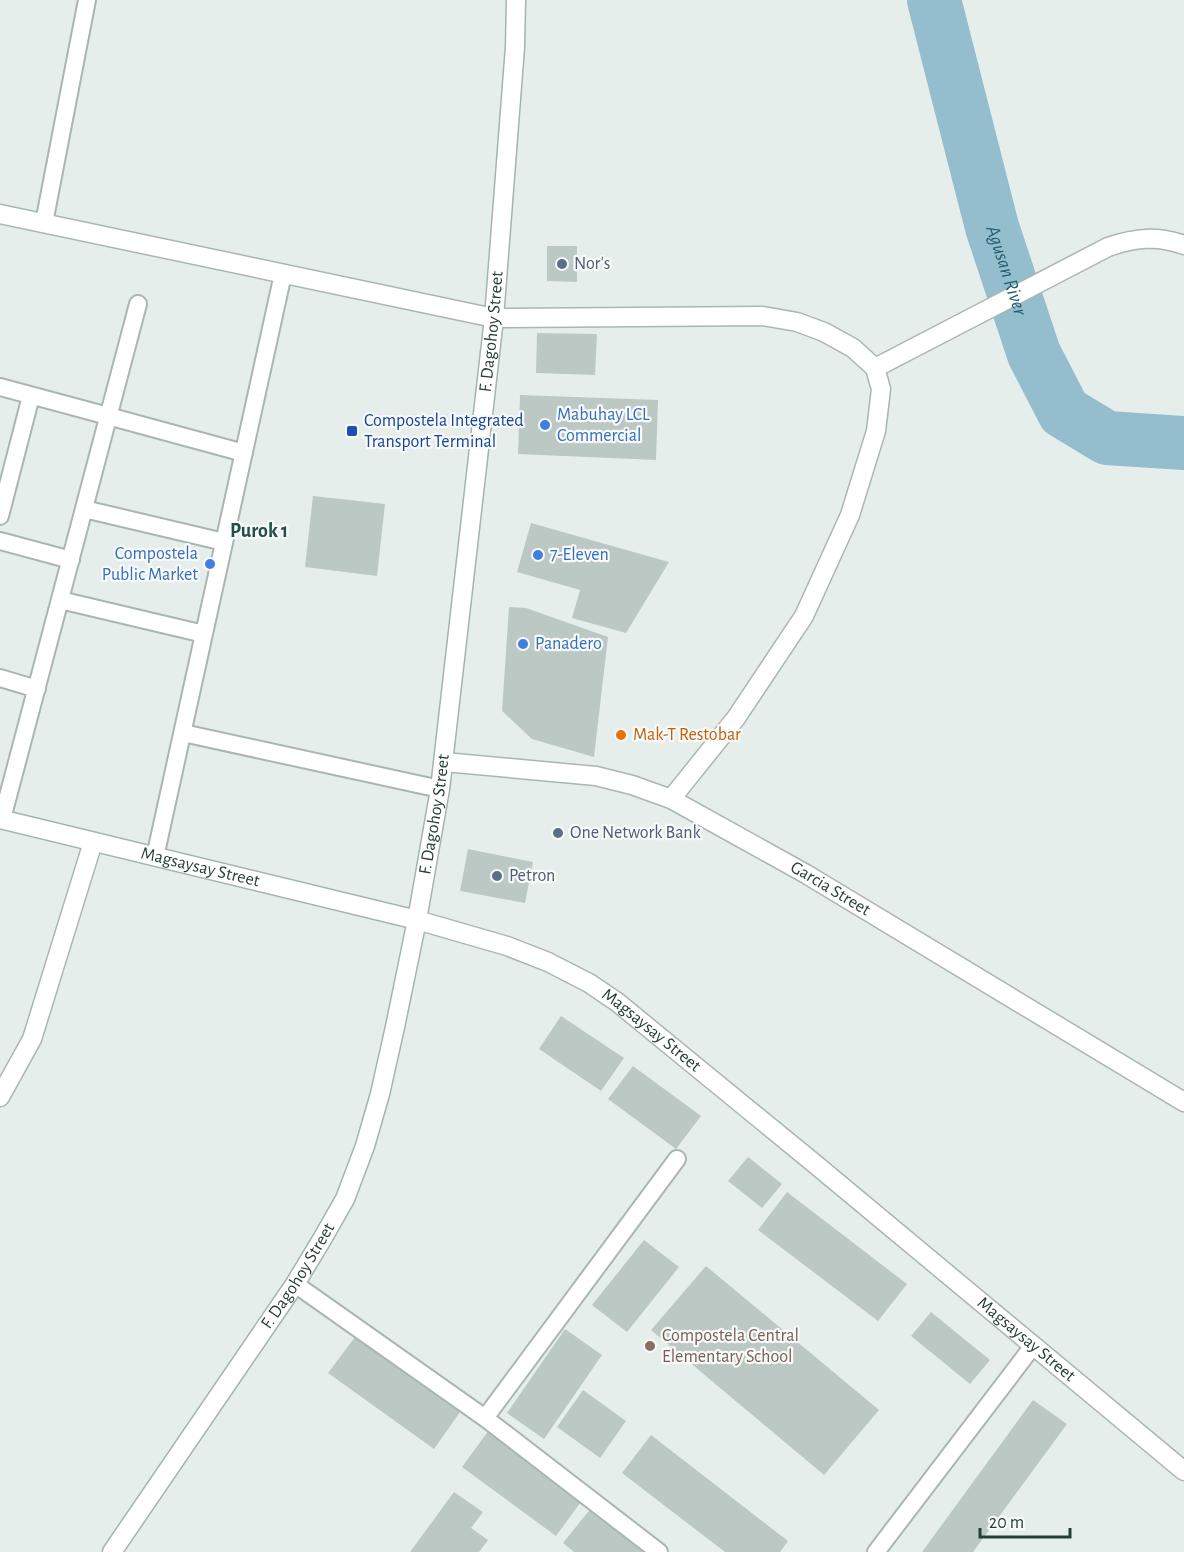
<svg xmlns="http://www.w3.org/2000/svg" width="1184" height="1552" viewBox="0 0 1184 1552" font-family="'Alegreya Sans',sans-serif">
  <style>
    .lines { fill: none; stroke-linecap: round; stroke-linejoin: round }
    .river { stroke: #94becd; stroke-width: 54 }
    .building { fill: #bcc8c4 }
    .lane-casing { stroke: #a9b6b2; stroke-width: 20 }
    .street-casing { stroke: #a9b6b2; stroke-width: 21 }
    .secondary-casing { stroke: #a2b5b1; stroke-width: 21 }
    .lane { stroke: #fff; stroke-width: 16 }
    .street { stroke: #fff; stroke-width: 18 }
    .secondary { stroke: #fff; stroke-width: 18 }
    .service-dot { fill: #5c6f8a; stroke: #f7faf9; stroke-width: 2 }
    .shop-dot { fill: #3f7fe0; stroke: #f7faf9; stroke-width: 2 }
    .transit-dot { fill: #1a4fb4; stroke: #f7faf9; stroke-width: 2 }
    .food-dot { fill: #e8710a; stroke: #f7faf9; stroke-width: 2 }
    .education-dot { fill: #8d6e63; stroke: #f7faf9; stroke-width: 2 }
    .labels { text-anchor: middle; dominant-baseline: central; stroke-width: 4.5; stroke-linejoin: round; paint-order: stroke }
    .service-label { font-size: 18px; fill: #4e5e75; stroke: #f7faf9; text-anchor: start }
    .street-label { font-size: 18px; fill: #263e3a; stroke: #f7faf9 }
    .shop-label { font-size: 18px; fill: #366cbe; stroke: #f7faf9; text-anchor: start }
    .transit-label { font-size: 18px; fill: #164399; stroke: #f7faf9; text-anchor: start }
    .food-label { font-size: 18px; fill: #c56008; stroke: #f7faf9; text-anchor: start }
    .education-label { font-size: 18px; fill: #785e54; stroke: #f7faf9; text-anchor: start }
    .water-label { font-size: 20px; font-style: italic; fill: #255f75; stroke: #f7faf9 }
    .neighbourhood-label { font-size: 20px; font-weight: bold; fill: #244f49; stroke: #f7faf9 }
  </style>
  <rect width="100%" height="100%" fill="#e6eeeb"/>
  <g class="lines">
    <!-- river -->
    <path class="river" id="s1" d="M934,0L992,227L1034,354L1064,412L1107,438L1184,443"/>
  </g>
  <!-- building -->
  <path class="building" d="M547,246H577V282L547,281Z
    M537,333L597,334L595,375L536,373Z
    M520,395L658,400L656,460L518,454Z
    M313,496L385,504L377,576L305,567Z
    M531,523L669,562L626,633L572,618L580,590L517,572Z
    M509,607L526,608L608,637L594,757L532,739L502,711Z
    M468,849L533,862L525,903L460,891Z
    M561,1016L624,1058L601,1091L539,1049Z
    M633,1066L701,1116L676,1149L608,1099Z
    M748,1157L782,1184L762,1208L728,1181Z
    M787,1192L907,1284L878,1321L758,1230Z
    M644,1240L679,1267L627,1332L592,1305Z
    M706,1266L879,1410L824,1475L651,1330Z
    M931,1312L990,1360L970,1384L911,1336Z
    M565,1329L602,1355L544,1439L507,1413Z
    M355,1337L460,1412L434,1449L328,1373Z
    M583,1390L626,1421L600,1458L557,1427Z
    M1033,1400L1067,1424L973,1552H922Z
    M489,1430L583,1499L556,1536L462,1467Z
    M651,1435L788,1541L780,1552H725L622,1473Z
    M454,1492L483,1512L471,1528L488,1540L479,1552H410Z
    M592,1507L648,1552H574L563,1543Z"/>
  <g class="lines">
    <!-- lane casing -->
    <g class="lane-casing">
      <path id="lane" d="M44,223L87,0
        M0,387L108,416L244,453
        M84,509L224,542
        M0,516L31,396
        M0,541L71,560
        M60,600L204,634
        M0,678L37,689
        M183,733L440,789
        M2,819L138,304
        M155,857L283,274
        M295,1284L485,1418L659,1552
        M485,1418L677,1159
        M876,1552L1033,1346"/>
    </g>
    <!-- street casing -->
    <g class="street-casing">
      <g id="street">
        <path d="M0,214L494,318L763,316L797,322L824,332L853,348L875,368L881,389L876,431L850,515L804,616L736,718L671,799"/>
        <path d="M875,368L1108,247C1134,238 1157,235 1184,245"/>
        <path id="s2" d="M444,762L596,776L632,785L671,799L806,874L1184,1102"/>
        <path id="s3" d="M417,920L507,946L548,962L589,983L617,1002L815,1164L1184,1471"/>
        <path d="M0,1097L32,1039L93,842"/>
      </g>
    </g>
    <!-- secondary casing -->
    <g class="secondary-casing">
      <g id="secondary">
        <path id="s4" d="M0,819L417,920"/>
        <path id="s5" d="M112,1552L295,1284L321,1241L345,1199L365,1146L380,1094L395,1027L417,920L440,789L494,318L515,47L516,0"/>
      </g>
    </g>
    <!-- lane -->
    <use href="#lane" class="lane"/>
    <!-- street -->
    <use href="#street" class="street"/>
    <!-- secondary -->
    <use href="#secondary" class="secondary"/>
  </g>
  <!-- markers -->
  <g class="service-dot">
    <circle cx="562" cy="264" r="6"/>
    <circle cx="558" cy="833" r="6"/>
    <circle cx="497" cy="876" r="6"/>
  </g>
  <g class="shop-dot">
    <circle cx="545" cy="425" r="6"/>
    <circle cx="538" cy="555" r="6"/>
    <circle cx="210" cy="564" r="6"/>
    <circle cx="523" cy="644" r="6"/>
  </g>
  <rect class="transit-dot" x="346" y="425" width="12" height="12" rx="3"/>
  <circle class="food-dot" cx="621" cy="735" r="6"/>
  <circle class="education-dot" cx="650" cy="1346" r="6"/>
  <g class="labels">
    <!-- service labels -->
    <g class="service-label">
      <text x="574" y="264">Nor's</text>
      <text x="570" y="833">One Network Bank</text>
      <text x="509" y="876">Petron</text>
    </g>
    <!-- street labels -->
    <g class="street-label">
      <text stroke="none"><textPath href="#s5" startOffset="1305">F. Dagohoy Street</textPath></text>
      <text stroke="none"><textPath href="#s5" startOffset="819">F. Dagohoy Street</textPath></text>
      <text stroke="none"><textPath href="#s4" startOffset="206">Magsaysay Street</textPath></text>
      <text stroke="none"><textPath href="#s2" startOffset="414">Garcia Street</textPath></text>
      <text stroke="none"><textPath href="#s3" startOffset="262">Magsaysay Street</textPath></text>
      <text stroke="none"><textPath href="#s5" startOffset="333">F. Dagohoy Street</textPath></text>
      <text stroke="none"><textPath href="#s3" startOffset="748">Magsaysay Street</textPath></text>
    </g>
    <!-- shop labels -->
    <g class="shop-label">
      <text x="557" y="415">Mabuhay LCL<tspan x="557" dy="21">Commercial</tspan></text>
      <text x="198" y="554" text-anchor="end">Compostela<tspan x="198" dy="21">Public Market</tspan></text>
      <text x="550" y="555">7-Eleven</text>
      <text x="535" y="644">Panadero</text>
    </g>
    <!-- transit labels -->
    <g class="transit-label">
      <text x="364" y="421">Compostela Integrated<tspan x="364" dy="21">Transport Terminal</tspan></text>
    </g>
    <!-- food labels -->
    <g class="food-label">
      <text x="633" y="735">Mak-T Restobar</text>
    </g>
    <!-- education labels -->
    <g class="education-label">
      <text x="662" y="1336">Compostela Central<tspan x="662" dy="21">Elementary School</tspan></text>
    </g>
    <!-- water labels -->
    <g class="water-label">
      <text stroke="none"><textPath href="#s1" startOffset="280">Agusan River</textPath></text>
    </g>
    <!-- neighbourhood labels -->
    <g class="neighbourhood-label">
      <text x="259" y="531">Purok 1</text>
    </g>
  </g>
  <!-- scale -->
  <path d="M980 1528v9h90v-9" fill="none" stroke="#263e3a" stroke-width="3"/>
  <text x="989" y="1528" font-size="18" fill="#263e3a" stroke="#f7faf9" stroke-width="4.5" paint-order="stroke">20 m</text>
</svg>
